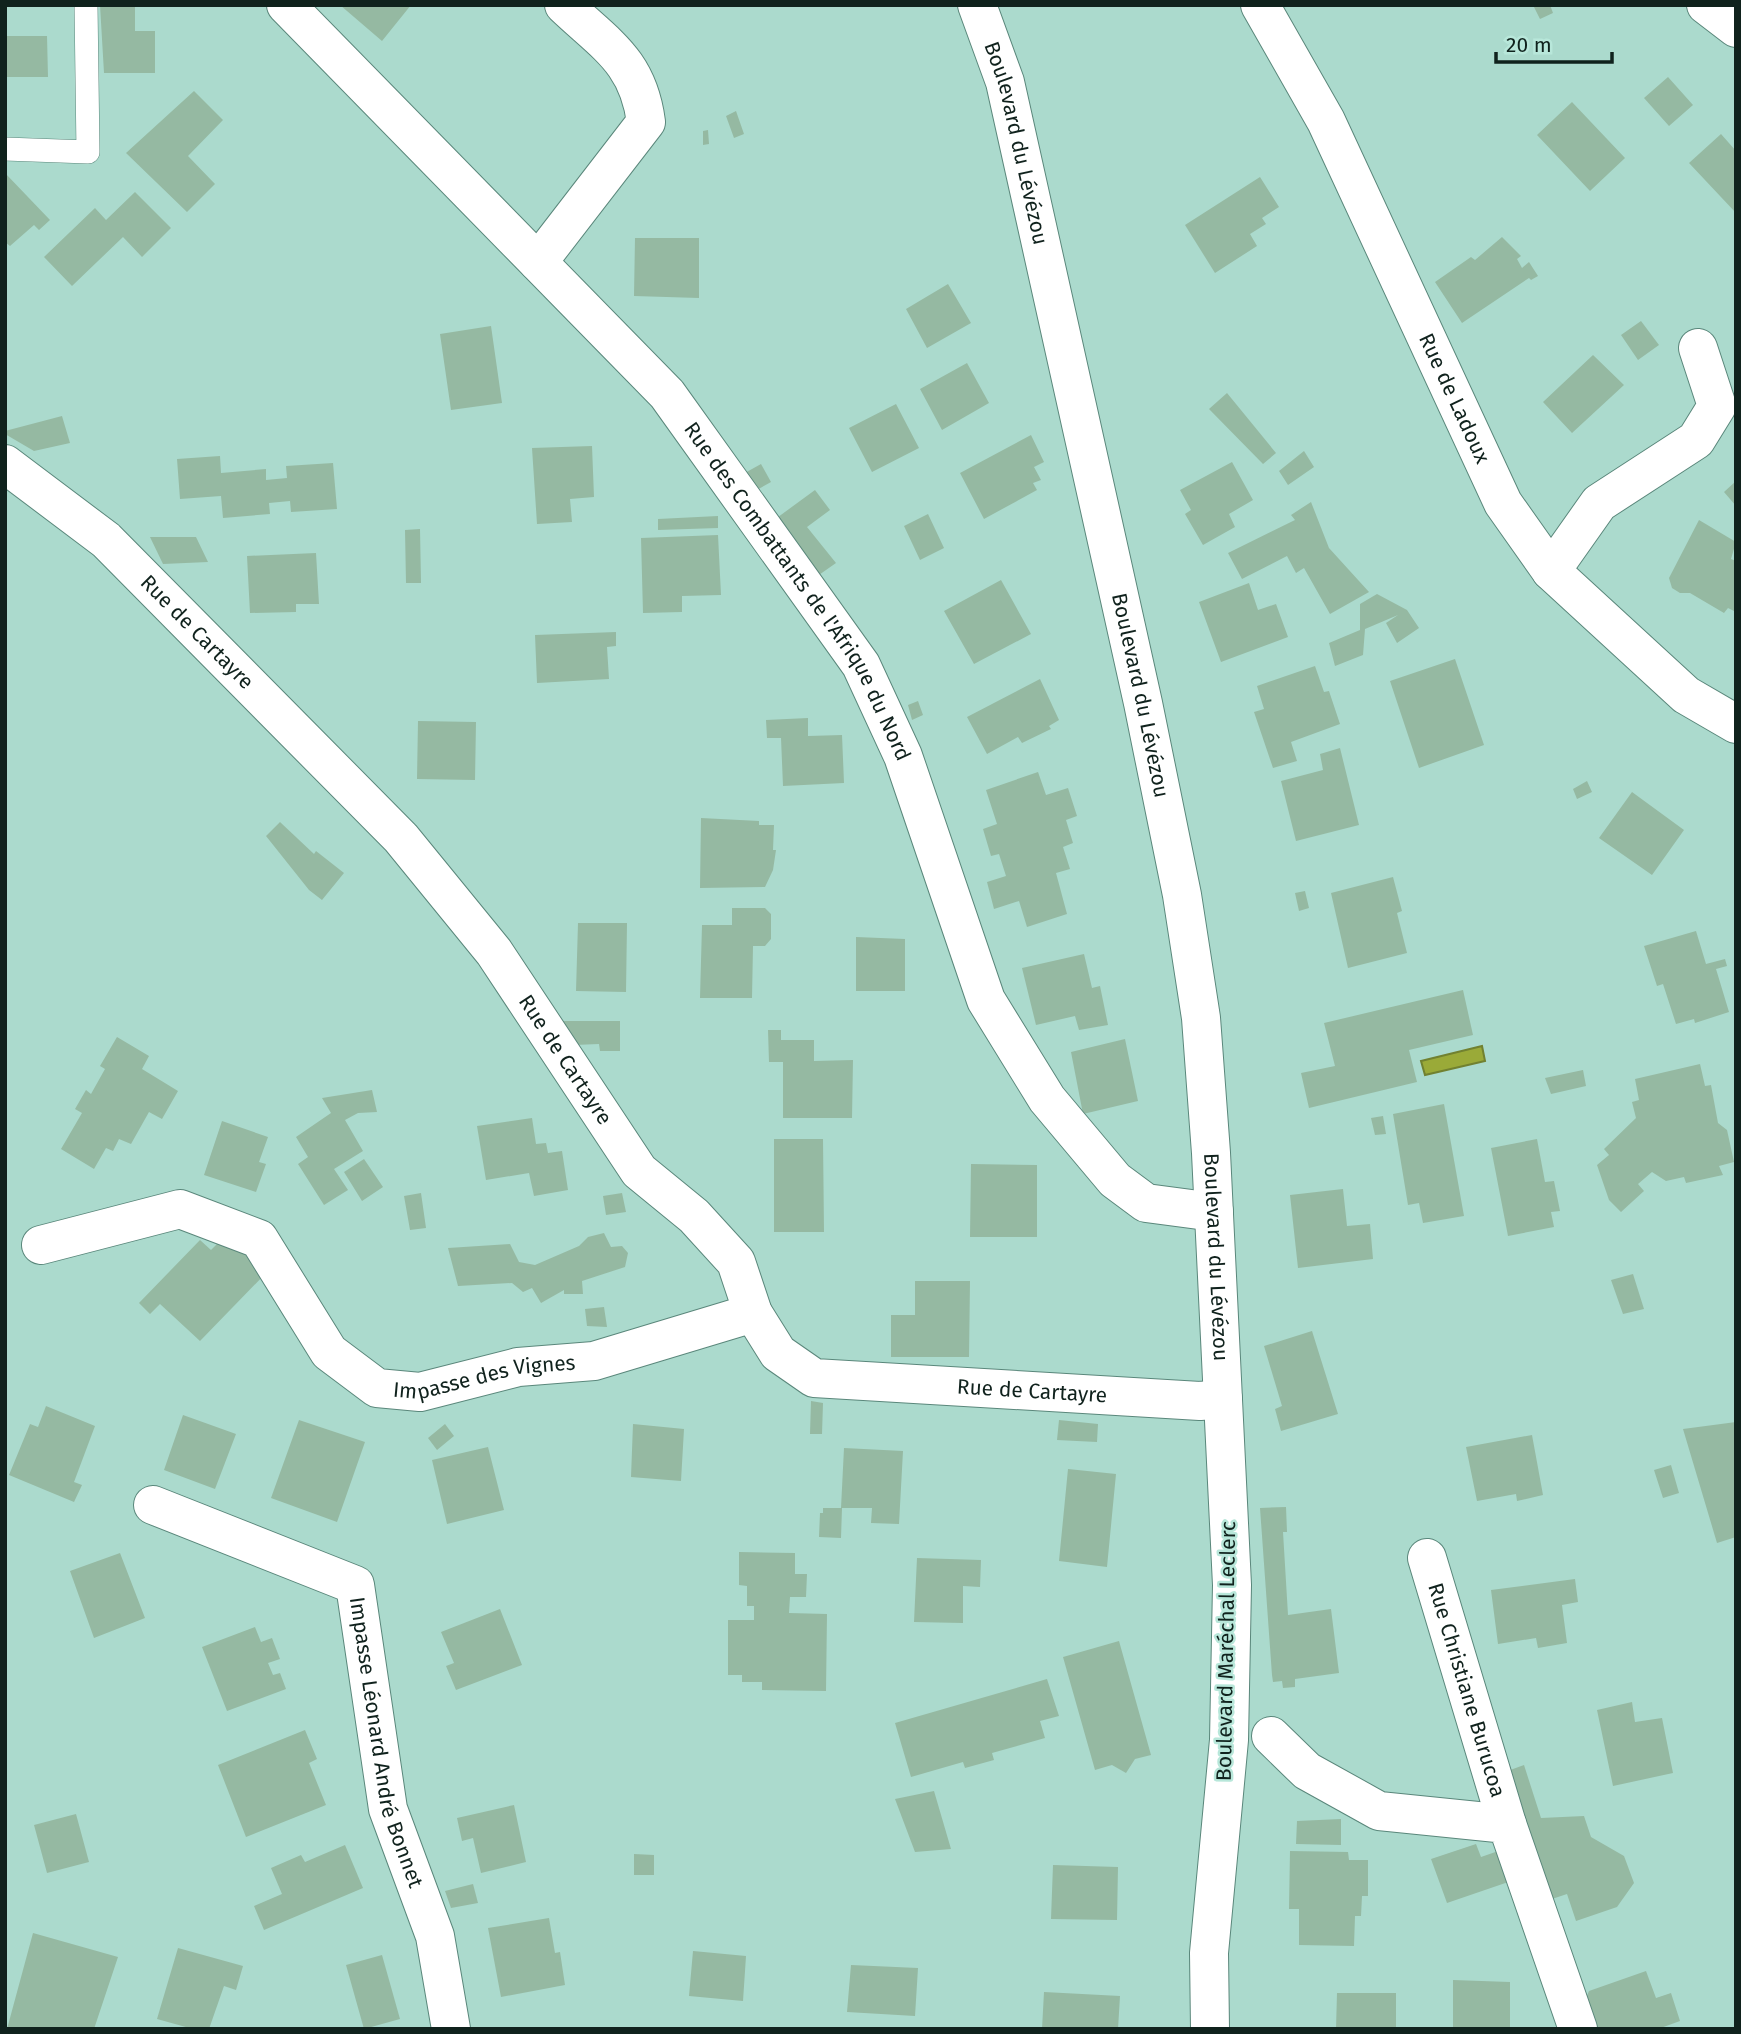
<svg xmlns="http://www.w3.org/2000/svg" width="1741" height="2034" viewBox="0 0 1741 2034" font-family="'Fira Sans',sans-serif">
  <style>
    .water { fill: #9aaa38; stroke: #718130; stroke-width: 2 }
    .building { fill: #95b9a2 }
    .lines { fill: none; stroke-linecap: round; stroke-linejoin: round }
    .lane-casing { stroke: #5a877b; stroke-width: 24 }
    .street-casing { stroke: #5a877b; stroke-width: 40 }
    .lane { stroke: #fff; stroke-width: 23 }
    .street { stroke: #fff; stroke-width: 38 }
    .labels { text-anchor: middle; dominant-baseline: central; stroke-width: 5; stroke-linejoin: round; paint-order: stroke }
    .street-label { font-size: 21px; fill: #10221d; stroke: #b8e7da }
  </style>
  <rect width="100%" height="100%" fill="#abdacd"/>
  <!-- water -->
  <path class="water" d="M1482,1046L1485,1061L1425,1075L1421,1061Z"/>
  <!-- building -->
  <path class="building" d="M100,5H135V31H155V73H104Z
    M340,5H411L382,41Z
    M1533,5H1550L1553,13L1540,19Z
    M5,36H47L48,77H5Z
    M1668,77L1693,105L1669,126L1644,98Z
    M194,91L223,120L188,156L215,184L187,212L126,153Z
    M1572,102L1625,158L1590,191L1537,135Z
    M736,111L744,134L734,138L726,116Z
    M708,130L709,144L703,145V131Z
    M1721,134L1736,151V213L1689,163Z
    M5,173L50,220L39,230L34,225L10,246L5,242Z
    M1260,177L1279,207L1262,218L1266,224L1250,234L1257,246L1215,273L1185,225Z
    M135,192L171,228L142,257L123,237L72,286L44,257L95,208L106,220Z
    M1502,237L1521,256L1517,259L1522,268L1529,262L1538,276L1531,280L1529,278L1462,323L1435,282L1471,257L1475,260Z
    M635,238H699V298L634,296Z
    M948,284L971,323L927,348L906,309Z
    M1641,321L1659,345L1638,360L1621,335Z
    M491,326L502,403L451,410L440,334Z
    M1593,355L1624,385L1572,433L1543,402Z
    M967,363L989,403L942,430L920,389Z
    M1227,393L1276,453L1263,464L1209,409Z
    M896,404L919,448L872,472L849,428Z
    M62,416L70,443L34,451L5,434V431Z
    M1031,435L1044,462L1034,467L1041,480L1033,483L1037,490L984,519L960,473Z
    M592,446L594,497L570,499L572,522L537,524L532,448Z
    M1304,451L1314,467L1288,485L1279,471Z
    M220,456L221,473L266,469V480L287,478L286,466L333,463L337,509L291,512L290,501L269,503L270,514L223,518L221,496L180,499L177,459Z
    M1232,462L1253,500L1229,514L1235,527L1203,545L1185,514L1191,510L1180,490Z
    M761,464L771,482L753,492L743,474Z
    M1736,481V506L1724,492Z
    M815,490L830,510L807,527L836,563L816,577L774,520Z
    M1311,502L1329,548L1369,592L1330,614L1304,568L1296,573L1287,556L1242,579L1228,553L1295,520L1291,515Z
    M928,514L944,548L920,560L904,526Z
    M718,516V528L658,530V519Z
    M1699,520L1736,542L1731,559L1736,561V612L1728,608L1724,613L1690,593H1680L1672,588L1669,578Z
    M420,529L421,583H406L405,530Z
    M718,535L721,595L682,596V612L643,613L641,538Z
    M150,537H196L208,562L163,564Z
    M316,553L319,604H296V612L250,613L247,556Z
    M1001,580L1031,634L974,664L944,611Z
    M1249,583L1258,610L1276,604L1288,637L1221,662L1199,602Z
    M1377,594L1407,610L1419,628L1397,643L1386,623L1398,615L1365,629L1363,655L1335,666L1329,643L1360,630V604Z
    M616,632V646L607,647L609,679L537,683L535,635Z
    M1455,659L1484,745L1419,768L1390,681Z
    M1315,666L1324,692L1329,691L1340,724L1291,742L1297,761L1273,768L1254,712L1264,709L1257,686Z
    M1040,679L1059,720L1049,726L1051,729L1022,743L1018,737L987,754L967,717Z
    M918,701L923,715L912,720L908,705Z
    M808,718V736L842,735L844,783L783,786L781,738H767L766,720Z
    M418,721L476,722L475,780L417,779Z
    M1340,748L1359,825L1296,841L1281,781L1323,770L1320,754Z
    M1038,772L1046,795L1068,788L1077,816L1066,820L1073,843L1063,847L1070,869L1056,873L1067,914L1027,927L1019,901L994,909L987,882L1006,876L999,854L991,856L983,829L997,824L986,790Z
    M1587,781L1592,792L1577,799L1573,789Z
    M1632,792L1684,830L1652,875L1599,838Z
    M701,818L759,821V825H774L773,850H776L773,870L765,887L700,888Z
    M280,822L314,854L316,851L344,873L322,900L309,890L266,836Z
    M1393,877L1402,911L1397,913L1407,953L1348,968L1331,893Z
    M1305,891L1309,908L1299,911L1295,893Z
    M732,908H765L771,914V939L765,946H753L752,998H700L702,925H732Z
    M578,923H627L626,992L576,991Z
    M1696,931L1706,964L1725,959L1727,966L1716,969L1729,1012L1695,1023L1694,1019L1676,1024L1663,984L1657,986L1644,946Z
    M856,937L905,939V991H856Z
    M1084,954L1092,988L1100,986L1108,1025L1079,1030L1075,1016L1036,1025L1022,968Z
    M1463,990L1473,1035L1409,1050L1417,1082L1309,1108L1301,1073L1335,1066L1324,1023Z
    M558,1021H620V1051H600L599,1044L574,1045Z
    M768,1030H781V1040H814V1061L853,1060L852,1118H783V1062H769Z
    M117,1037L149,1056L142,1069L178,1091L162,1119L149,1112L131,1144L119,1139L113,1151L106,1148L94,1169L61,1149L82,1113L75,1109L86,1090L91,1094L105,1069L100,1066Z
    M1125,1039L1138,1101L1083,1114L1071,1052Z
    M1700,1064L1705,1086L1711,1085L1718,1123L1727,1130L1734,1162L1719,1166L1723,1175L1686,1183L1684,1177L1666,1181L1652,1172L1638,1184L1644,1191L1621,1212L1609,1200L1597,1165L1609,1155L1604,1149L1636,1118L1632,1102L1639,1100L1635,1079Z
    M1583,1070L1586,1086L1551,1094L1545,1078Z
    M372,1090L377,1112L358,1113L345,1120L363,1151L334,1169L348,1190L324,1205L298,1164L308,1157L296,1137L331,1113L322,1098Z
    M1444,1104L1464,1216L1423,1223L1419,1203L1408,1205L1393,1114Z
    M1383,1116L1386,1134L1375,1135L1371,1118Z
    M532,1118L536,1144L546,1143L548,1153L562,1151L568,1190L534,1196L529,1173L486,1180L477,1126Z
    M222,1121L268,1137L259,1162L266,1164L256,1192L204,1175Z
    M774,1139H823L824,1232H774Z
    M1537,1139L1545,1182L1554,1181L1560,1211L1551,1212L1554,1227L1508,1236L1491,1148Z
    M364,1159L383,1187L362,1201L344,1172Z
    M971,1164L1037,1165V1237H970Z
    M1343,1189L1347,1226L1370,1224L1373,1259L1298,1268L1290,1195Z
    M421,1193L426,1228L410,1230L404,1196Z
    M622,1193L626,1212L606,1215L603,1196Z
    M604,1233L611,1247L622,1246L628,1253L625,1267L582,1281L583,1294H564V1290L541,1303L532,1288L523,1292L512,1283L458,1286L448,1248L510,1244L519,1262L535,1265L579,1246L588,1237Z
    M200,1240L211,1250L219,1242L235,1243L267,1272L200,1341L160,1304L150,1314L139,1303Z
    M1633,1274L1644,1309L1623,1314L1611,1280Z
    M915,1281H970L969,1357H891V1315H915Z
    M604,1307L607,1327L587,1326L585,1309Z
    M1312,1331L1338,1414L1281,1431L1275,1409L1282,1406L1264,1346Z
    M811,1401L823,1403L822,1434H810Z
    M46,1406L95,1426L74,1482L82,1485L74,1502L9,1475L30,1424L38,1427Z
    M183,1415L236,1434L215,1489L164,1470Z
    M299,1420L365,1442L337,1522L271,1498Z
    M1059,1420L1098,1424L1097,1442L1057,1440Z
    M1736,1422V1537L1717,1543L1683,1429Z
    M445,1424L454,1436L437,1450L428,1438Z
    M633,1424L684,1429L681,1481L631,1477Z
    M1532,1435L1543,1495L1517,1501L1516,1494L1477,1501L1466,1447Z
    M488,1447L504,1510L447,1524L432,1460Z
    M844,1448L903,1451L899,1524L871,1523L872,1508H841Z
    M1671,1465L1679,1493L1663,1498L1654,1470Z
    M1068,1469L1116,1474L1107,1567L1059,1561Z
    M1286,1507L1287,1532H1283L1288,1615L1331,1609L1339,1673L1295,1679V1687L1283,1688L1282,1681L1273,1682L1272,1675L1260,1508Z
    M823,1508H842L841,1538L819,1537L820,1513H823Z
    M739,1552L795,1553V1574H807L806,1597H790L789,1613L827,1614L826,1691L762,1690V1682H742V1675H728V1620H754V1606H747V1586L739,1585Z
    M120,1553L145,1618L94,1638L70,1571Z
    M917,1558L981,1560L980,1587L963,1586V1623L914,1622Z
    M1575,1579L1578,1602L1562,1605L1567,1643L1538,1648L1536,1638L1498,1644L1491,1590Z
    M500,1609L522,1665L456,1690L446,1666L454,1663L441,1632Z
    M255,1627L261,1642L272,1638L280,1659L268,1663L273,1675L280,1673L286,1689L227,1711L202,1647Z
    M1119,1641L1151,1755L1135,1759L1126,1773L1112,1765L1095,1770L1063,1657Z
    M1047,1679L1059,1716L1040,1721L1045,1738L992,1753L994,1760L965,1768L963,1762L911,1777L895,1723Z
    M1632,1702L1635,1722L1662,1718L1673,1773L1613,1786L1597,1710Z
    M305,1730L317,1759L309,1763L326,1805L246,1837L218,1765Z
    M1524,1765L1541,1818L1584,1816L1591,1837L1624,1856L1634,1883L1617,1907L1576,1921L1567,1894L1546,1901L1502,1773Z
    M934,1791L951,1849L915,1852L895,1799Z
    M514,1805L526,1862L481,1873L473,1838L462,1841L457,1818Z
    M76,1814L89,1862L47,1873L34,1825Z
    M1341,1819V1845L1296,1844L1297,1821Z
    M1476,1844L1481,1857L1507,1848L1520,1878L1447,1903L1431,1859Z
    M345,1845L363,1888L264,1930L254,1906L282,1894L271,1868L301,1855L305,1862Z
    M1290,1851L1348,1852L1349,1860H1368V1896H1362L1361,1916H1355L1354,1946L1299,1945V1909H1289Z
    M634,1854L654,1855V1875H634Z
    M1053,1865L1118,1867L1117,1920L1051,1919Z
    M473,1884L478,1903L451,1908L445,1891Z
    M549,1918L555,1953L560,1952L565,1985L501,1997L488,1928Z
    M33,1933L118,1957L94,2029H7Z
    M178,1948L243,1966L236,1990L224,1986L209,2029H193L157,2019Z
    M693,1951L746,1956L743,2001L689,1996Z
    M382,1955L400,2019L364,2029L346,1965Z
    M851,1965L918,1968L915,2016L847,2012Z
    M1646,1971L1656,1998L1671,1993L1680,2021L1658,2029H1589L1582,2008L1589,1991Z
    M1453,1980L1510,1982V2029H1453Z
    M1044,1992L1120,1996L1118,2029H1042Z
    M1337,1993H1396V2029H1336Z"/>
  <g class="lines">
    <!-- lane casing -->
    <g class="lane-casing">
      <path id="lane" d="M5,149L88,152L86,5"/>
    </g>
    <!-- street casing -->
    <g class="street-casing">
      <g id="street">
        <path id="s1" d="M286,5L667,394L861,665L903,756L986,1000L1047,1099L1115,1180L1146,1203L1214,1212"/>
        <path id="s2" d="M977,5L1005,82L1143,703L1182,895L1201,1018L1211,1153L1232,1585L1229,1740L1209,1953L1210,2029"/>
        <path id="s3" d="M1260,5L1326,121L1503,503L1551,571L1686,695L1736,724"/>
        <path d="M1706,5L1736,28"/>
        <path d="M538,262L646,122C638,61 606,45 564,5"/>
        <path id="s4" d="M5,464L106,540L401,838L494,952L639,1171L694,1216L736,1262L753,1313L778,1353L814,1378L1200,1401L1223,1399"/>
        <path d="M1551,571L1599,503L1696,440L1717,406L1698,348"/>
        <path id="s5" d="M41,1245L180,1209L259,1239L329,1352L377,1388L420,1392L518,1367L594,1361L753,1313"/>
        <path id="s6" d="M153,1505L355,1585L388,1809L435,1936L451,2029"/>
        <path id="s7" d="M1427,1558L1507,1824"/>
        <path d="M1271,1736L1307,1771L1379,1811L1507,1824L1578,2029"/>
      </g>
    </g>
    <!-- lane -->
    <use href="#lane" class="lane"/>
    <!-- street -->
    <use href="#street" class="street"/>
  </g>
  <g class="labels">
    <!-- street labels -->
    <g class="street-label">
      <text stroke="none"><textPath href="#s2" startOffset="144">Boulevard du Lévézou</textPath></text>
      <text stroke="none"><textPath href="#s3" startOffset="439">Rue de Ladoux</textPath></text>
      <text stroke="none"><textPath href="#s1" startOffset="782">Rue des Combattants de l'Afrique du Nord</textPath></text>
      <text stroke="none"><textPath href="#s4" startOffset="256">Rue de Cartayre</textPath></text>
      <text stroke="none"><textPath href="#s2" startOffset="710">Boulevard du Lévézou</textPath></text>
      <text stroke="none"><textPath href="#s4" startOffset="822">Rue de Cartayre</textPath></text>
      <text stroke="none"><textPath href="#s2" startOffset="1278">Boulevard du Lévézou</textPath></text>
      <text stroke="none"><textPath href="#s5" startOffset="530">Impasse des Vignes</textPath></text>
      <text stroke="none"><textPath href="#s4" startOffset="1452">Rue de Cartayre</textPath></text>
      <text transform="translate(1226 1651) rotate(-89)">Boulevard Maréchal Leclerc</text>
      <text stroke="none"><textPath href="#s7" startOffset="138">Rue Christiane Burucoa</textPath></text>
      <text stroke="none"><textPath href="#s6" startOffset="378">Impasse Léonard André Bonnet</textPath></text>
    </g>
  </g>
  <!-- border -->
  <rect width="1741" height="2034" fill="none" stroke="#10221d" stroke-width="14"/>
  <!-- scale -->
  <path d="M1496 52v10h116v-10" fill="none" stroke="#10221d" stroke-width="3.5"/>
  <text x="1506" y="52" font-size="21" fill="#10221d" stroke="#b8e7da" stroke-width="5" paint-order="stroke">20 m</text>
</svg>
